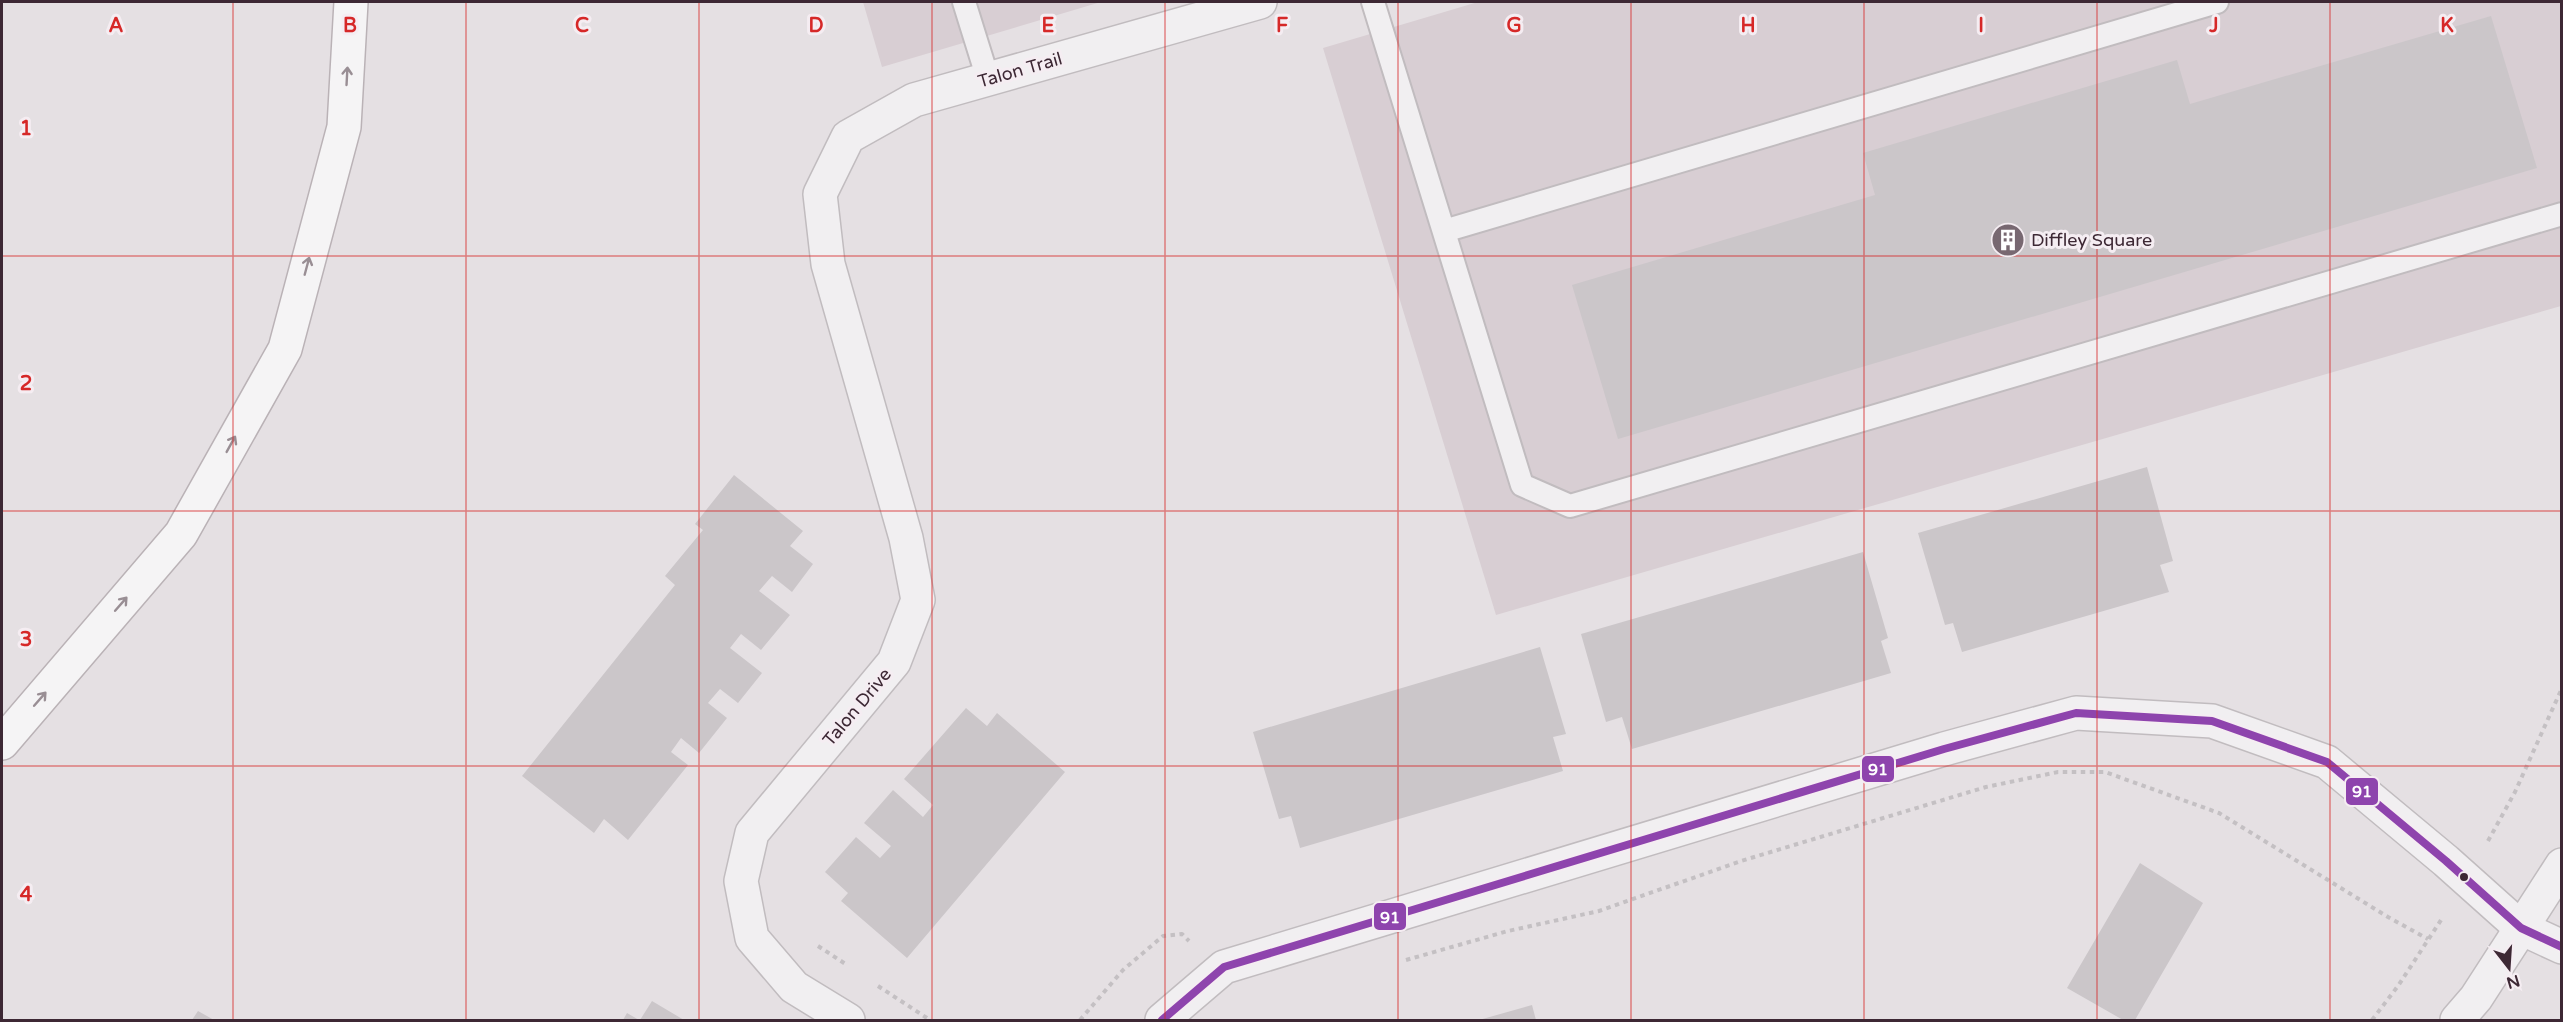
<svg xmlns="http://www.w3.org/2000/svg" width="2563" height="1022" viewBox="0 0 2563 1022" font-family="'Varela Round',sans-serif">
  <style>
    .built { fill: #d8ced3 }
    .building { fill: #cbc6c9 }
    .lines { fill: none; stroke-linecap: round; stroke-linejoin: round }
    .service-casing { stroke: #c1bcbf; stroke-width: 26 }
    .minor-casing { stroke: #c1bcbf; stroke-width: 36 }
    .tertiary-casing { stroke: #c1bcbf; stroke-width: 36 }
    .motorway-casing { stroke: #bab2b6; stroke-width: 36 }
    .path { stroke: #c4c0c3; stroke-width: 4; stroke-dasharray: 4.5 4.5; stroke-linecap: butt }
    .service { stroke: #f1eff1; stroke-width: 22 }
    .minor { stroke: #f1eff1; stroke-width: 33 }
    .tertiary { stroke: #f1eff1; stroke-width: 33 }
    .motorway { stroke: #f5f4f5; stroke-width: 33 }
    .bus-1-casing { stroke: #f5edf2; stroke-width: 12 }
    .bus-1 { stroke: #8e44ad; stroke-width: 8 }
    .oneway { stroke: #998e94 }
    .grid { fill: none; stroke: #d62828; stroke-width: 1.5; stroke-opacity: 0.55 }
    .bus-dot { fill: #3d2834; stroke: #f5edf2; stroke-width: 2 }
    .labels { text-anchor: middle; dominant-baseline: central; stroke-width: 6; stroke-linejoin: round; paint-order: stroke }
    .street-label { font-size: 18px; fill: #3d2834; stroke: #f5edf2 }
    .poi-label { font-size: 18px; fill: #3d2834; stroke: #f5edf2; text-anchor: start }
    .grid-label { font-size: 20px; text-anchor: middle; font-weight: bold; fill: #d62828; stroke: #f5edf2; stroke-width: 6; stroke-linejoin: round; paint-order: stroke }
    .line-badge { stroke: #f5edf2; stroke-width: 2 }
    .badge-label { font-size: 16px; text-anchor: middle; font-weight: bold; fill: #fff }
  </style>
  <rect width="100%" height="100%" fill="#e5e0e3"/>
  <!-- built -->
  <path class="built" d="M863,2H1101L882,67Z
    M1478,2H2561V306L1496,615L1323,48Z"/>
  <!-- building -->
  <path class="building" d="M2491,16L2537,168L1618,439L1572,285L1875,195L1863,153L2177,60L2190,104Z
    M2147,467L2173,561L2160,565L2169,592L1962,652L1953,623L1945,625L1918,533Z
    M734,475L803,531L790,546L813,564L792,592L772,576L759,591L790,615L761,650L741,634L730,648L762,673L738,703L720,689L708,703L727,718L699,753L681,738L671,752L688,765L628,840L604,819L594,833L522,776L675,585L665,576L703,530L695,524Z
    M1863,552L1888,638L1881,641L1891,673L1632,749L1622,717L1606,722L1581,634Z
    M1540,647L1566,734L1553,737L1563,771L1300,848L1291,816L1279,819L1253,732Z
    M966,708L987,726L997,713L1065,772L907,958L841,901L848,893L825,872L856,837L880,858L891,846L864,823L893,790L923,817L933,805L904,779Z
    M2140,863L2203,903L2135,1020H2123L2067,988Z
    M652,1001L684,1020H640Z
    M1532,1005L1536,1020H1479Z
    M198,1011L214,1020H192Z
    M627,1013L639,1020H623Z"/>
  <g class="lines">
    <!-- service casing -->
    <g class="service-casing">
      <path id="service" d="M964,2L988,79
        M1373,2L1522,485L1570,506L2562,214
        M1444,231L2217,2"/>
    </g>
    <!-- minor casing -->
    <g class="minor-casing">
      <path id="minor" d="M848,1020L794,987L752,938L741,881L752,833L894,662L918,600L906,538L828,264L820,194L848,137L914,100L1260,2
        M1162,1020L1224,967L1944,749L2076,713L2212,721L2327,762L2446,861L2521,928L2562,947"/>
    </g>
    <!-- tertiary casing -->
    <g class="tertiary-casing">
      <path id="tertiary" d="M2457,1020L2476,998L2562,865"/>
    </g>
    <!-- motorway casing -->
    <g class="motorway-casing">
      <path id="motorway" d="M2,743L181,534L285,349L344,127L351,2"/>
    </g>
    <!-- path -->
    <path class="path" d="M2488,841L2515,792L2562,688
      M818,946L847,965
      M1406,960L1508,931L1599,911L1741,861L1986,787L2058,772H2105L2219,813L2388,917L2428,939
      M878,986L930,1020
      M1080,1020L1123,970L1163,936L1182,934L1189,941
      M2372,1020L2398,986L2443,917"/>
    <!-- service -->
    <use href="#service" class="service"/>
    <!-- minor -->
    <use href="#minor" class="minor"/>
    <!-- tertiary -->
    <use href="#tertiary" class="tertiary"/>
    <!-- motorway -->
    <use href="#motorway" class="motorway"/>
    <!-- bus-1 casing -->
    <g class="bus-1-casing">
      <path id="bus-1" d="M1162,1020L1224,967L1944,749L2076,713L2212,721L2327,762L2446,861L2521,928L2562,947"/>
    </g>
    <!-- bus-1 -->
    <use href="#bus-1" class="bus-1"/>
  </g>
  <!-- one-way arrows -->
  <defs><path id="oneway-shaft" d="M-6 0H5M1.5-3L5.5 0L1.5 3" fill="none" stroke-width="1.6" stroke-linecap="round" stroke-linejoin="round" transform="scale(1.5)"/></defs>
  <g class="oneway">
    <use href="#oneway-shaft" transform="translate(347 76) rotate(-87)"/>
    <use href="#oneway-shaft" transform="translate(307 266) rotate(-75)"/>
    <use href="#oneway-shaft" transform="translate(231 444) rotate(-61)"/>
    <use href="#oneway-shaft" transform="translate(121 604) rotate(-49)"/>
    <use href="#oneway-shaft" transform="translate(40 699) rotate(-49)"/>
  </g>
  <!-- grid -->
  <path class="grid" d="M233,2V1020M466,2V1020M699,2V1020M932,2V1020M1165,2V1020M1398,2V1020M1631,2V1020M1864,2V1020M2097,2V1020M2330,2V1020M2,256H2562M2,511H2562M2,766H2562"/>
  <!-- icons -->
  <defs>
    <g id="building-disc" transform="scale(1.725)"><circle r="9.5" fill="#786871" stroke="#f5edf2"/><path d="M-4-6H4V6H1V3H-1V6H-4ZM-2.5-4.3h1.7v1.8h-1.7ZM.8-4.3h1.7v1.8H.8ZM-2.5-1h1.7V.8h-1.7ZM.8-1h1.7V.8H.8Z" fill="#fff"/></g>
  </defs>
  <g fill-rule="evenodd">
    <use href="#building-disc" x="2008" y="240"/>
  </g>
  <!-- markers -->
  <circle class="bus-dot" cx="2464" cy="877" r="5"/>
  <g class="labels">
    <!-- street labels -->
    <g class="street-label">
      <text transform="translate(1020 70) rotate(-16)">Talon Trail</text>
      <text transform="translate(857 707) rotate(-50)">Talon Drive</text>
    </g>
    <!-- poi labels -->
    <g class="poi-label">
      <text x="2031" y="240">Diffley Square</text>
    </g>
  </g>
  <g class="grid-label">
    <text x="116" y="32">A</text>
    <text x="350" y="32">B</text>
    <text x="582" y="32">C</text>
    <text x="816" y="32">D</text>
    <text x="1048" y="32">E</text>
    <text x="1282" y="32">F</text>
    <text x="1514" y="32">G</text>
    <text x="1748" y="32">H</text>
    <text x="1981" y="32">I</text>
    <text x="2214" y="32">J</text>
    <text x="2447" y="32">K</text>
    <text x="26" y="135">1</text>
    <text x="26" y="390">2</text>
    <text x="26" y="646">3</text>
    <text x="26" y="901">4</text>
  </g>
  <g class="line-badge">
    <rect x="1861" y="755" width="34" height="28" rx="6" fill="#8e44ad"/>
    <rect x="2345" y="777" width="34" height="29" rx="6" fill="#8e44ad"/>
    <rect x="1373" y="902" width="34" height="29" rx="6" fill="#8e44ad"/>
  </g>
  <g class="badge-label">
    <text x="1878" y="775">91</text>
    <text x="2362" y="797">91</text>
    <text x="1390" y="923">91</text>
  </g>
  <!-- border -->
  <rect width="2563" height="1022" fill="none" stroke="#3d2834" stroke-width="6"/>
  <!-- north arrow -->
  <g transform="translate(2509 968) rotate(163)" stroke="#f5edf2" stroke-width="4.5" paint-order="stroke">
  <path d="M0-4.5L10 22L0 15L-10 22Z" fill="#3d2834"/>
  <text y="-9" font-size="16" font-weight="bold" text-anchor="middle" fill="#3d2834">N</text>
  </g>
</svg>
